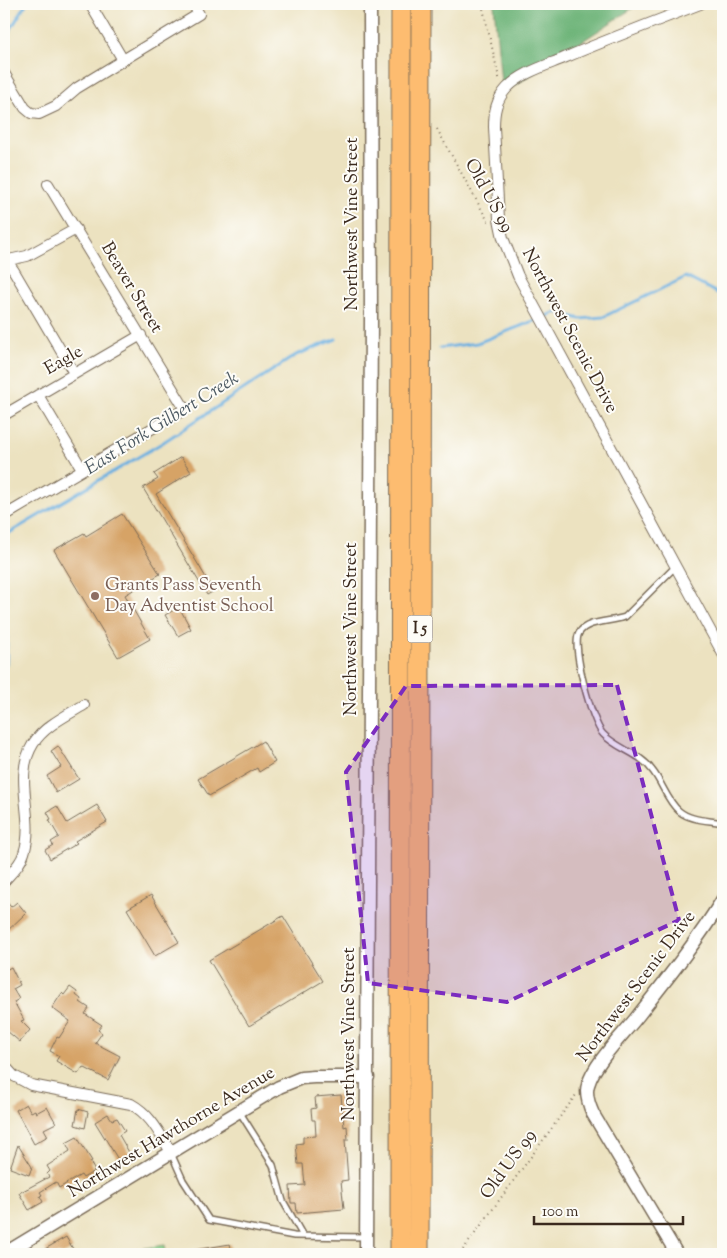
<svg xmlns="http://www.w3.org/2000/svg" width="727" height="1258" viewBox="0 0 727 1258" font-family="'Sorts Mill Goudy',serif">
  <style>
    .green { fill: #8bd38f; stroke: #637e56 }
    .forest { fill: #70b57a; stroke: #56704c }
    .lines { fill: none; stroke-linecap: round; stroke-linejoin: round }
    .stream { stroke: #6bb0e1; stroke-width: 3 }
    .building { fill: #d6a366 }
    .service-casing { stroke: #796a57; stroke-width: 8 }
    .minor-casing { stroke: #796a57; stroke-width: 12 }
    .tertiary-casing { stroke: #796a57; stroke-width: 15 }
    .motorway-casing { stroke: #796a57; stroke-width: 21 }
    .path { stroke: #796a57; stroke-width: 2; stroke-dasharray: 1 4; stroke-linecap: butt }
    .service { stroke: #fff; stroke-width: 5 }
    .minor { stroke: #fff; stroke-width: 10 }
    .tertiary { stroke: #fff; stroke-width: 12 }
    .motorway { stroke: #fdbc70; stroke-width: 19 }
    .marked { fill: #7b2cbf; fill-opacity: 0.2; stroke: #7b2cbf; stroke-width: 4; stroke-dasharray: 10 6; stroke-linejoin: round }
    .education-dot { fill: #8d6e63; stroke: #fdfcf7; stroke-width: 2 }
    .labels { text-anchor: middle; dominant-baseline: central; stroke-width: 4; stroke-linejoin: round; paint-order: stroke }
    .shield { fill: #fdfcf7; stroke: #75695f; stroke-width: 1 }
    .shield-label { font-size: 16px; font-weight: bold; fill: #3b2a1e }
    .street-label { font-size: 18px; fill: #3b2a1e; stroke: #fdfcf7 }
    .education-label { font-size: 18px; fill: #785e54; stroke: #fdfcf7; text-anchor: start }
    .water-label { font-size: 19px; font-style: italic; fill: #4c5962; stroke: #fdfcf7 }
  </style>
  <rect width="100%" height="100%" fill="#fdfcf7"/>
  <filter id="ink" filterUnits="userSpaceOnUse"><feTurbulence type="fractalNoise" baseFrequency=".02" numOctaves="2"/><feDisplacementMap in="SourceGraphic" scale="10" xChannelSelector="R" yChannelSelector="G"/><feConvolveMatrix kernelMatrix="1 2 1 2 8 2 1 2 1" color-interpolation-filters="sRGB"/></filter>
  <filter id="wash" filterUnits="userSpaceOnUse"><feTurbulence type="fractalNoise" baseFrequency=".0096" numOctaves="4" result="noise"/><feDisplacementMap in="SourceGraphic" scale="20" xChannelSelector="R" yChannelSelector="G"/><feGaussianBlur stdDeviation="1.12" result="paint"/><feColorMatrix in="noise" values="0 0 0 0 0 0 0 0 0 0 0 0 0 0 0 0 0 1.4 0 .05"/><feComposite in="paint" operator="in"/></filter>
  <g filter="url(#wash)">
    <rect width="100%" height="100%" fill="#ece2c0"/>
    <!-- green -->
    <path class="green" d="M165,1245L166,1254H112V1253Z"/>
    <!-- forest -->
    <path class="forest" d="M494,4H639L502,94Z"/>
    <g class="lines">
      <!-- stream -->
      <path class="stream" d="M4,40L26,4
        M440,348L477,343L557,312L580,319L603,317L686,277L723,296
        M4,536L162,443L296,355L336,339
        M4,626L7,634L6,663L4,667"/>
    </g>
    <g id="blocks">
      <!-- building -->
      <path class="building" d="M181,457L191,472L156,494L214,591L207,595L143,488L158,479L154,474Z
        M122,514L160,574L125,595L150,639L118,657L54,550L84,533L86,536Z
        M179,607L191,629L178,636L165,615Z
        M263,741L275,762L259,772L257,768L209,796L198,779Z
        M58,746L79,779L56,793L47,776L61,767L51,751Z
        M97,805L107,822L75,841L77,843L50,859L45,850L53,845L51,842L59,837L49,820L51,819L47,812L57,806L67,823Z
        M151,895L179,942L155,956L127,909Z
        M4,899L11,907L17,902L26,913L4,934Z
        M283,916L323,981L249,1026L209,960Z
        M11,967L20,985L13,989L19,999L14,1002L24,1020L21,1021L30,1030L20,1042L7,1031L4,1025V971Z
        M70,987L77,992L76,995L81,999L80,1002L89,1008L85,1014L102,1025L98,1030L102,1033L95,1043L120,1056L108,1080L83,1067L78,1074L56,1061L59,1056L50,1051L57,1037L59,1038L70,1021L52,1008L62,993L64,995Z
        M341,1095L344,1127L347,1126L348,1140H345L348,1180L341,1181L344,1209L297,1213L296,1203H291L290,1186L305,1185L303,1164H298L296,1144L303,1143V1137L316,1136L315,1120H312L311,1109L316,1108L315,1097Z
        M26,1104L31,1112L35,1110L36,1113L47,1107L56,1123L44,1129L48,1136L34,1144L16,1110Z
        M78,1109L88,1112L85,1128L75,1125Z
        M108,1114L112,1120L117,1118L125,1131L119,1135L130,1154L119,1161L95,1122Z
        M77,1137L92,1161L90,1162L95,1171L83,1178L81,1175L59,1188L56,1182L40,1192L42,1195L40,1196L43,1202L29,1210L19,1193L49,1177L47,1174L50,1171L47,1166L70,1151L66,1143Z
        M18,1145L32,1167L29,1175L10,1168Z
        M66,1237L73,1249L63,1254H48L45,1249Z
        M230,1244L232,1254H194V1250Z"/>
    </g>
  </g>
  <g filter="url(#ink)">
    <use href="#blocks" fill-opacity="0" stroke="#796a57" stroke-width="1"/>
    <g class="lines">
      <!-- service casing -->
      <g class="service-casing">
        <path id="service" d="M675,567L625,617C611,622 587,620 579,633C571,646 592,723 603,734C617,749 640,753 652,770C662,782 667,801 679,811C691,821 709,820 723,823
          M239,1111L273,1165L283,1201L303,1236
          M171,1153L183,1180L209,1220L294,1236L366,1237"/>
      </g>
      <!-- minor casing -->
      <g class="minor-casing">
        <path id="minor" d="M90,4L123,60
          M700,4C654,22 609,39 564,58C545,66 521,73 507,88C496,100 494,112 494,127L499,219L503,238L518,276L723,654
          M4,73L25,108L31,113L39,114L56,106L77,88L199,14L193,4
          M4,257L14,271L74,373
          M4,261L27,256L76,229
          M38,395L82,469
          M4,415L141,335
          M4,516L185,409L48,184
          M4,881C11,873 21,864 24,853C36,818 12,778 33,744C44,726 66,716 84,705
          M4,1065L14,1076L31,1085L131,1104C151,1115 159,1133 171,1152"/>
      </g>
      <!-- tertiary casing -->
      <g class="tertiary-casing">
        <path id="tertiary" d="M4,1254L279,1087L301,1078L314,1077H368
          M366,1254L371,319L370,4
          M677,1254L593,1114C589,1105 585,1094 588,1085C594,1063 623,1035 637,1017C667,979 698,940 723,899"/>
      </g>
      <!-- motorway casing -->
      <g class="motorway-casing">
        <path id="motorway" d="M400,1254L401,4
          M419,1254L421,4"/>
      </g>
      <!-- path -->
      <path class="path" d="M482,4L500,82
        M437,129L489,223
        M460,1254L576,1095"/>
      <!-- service -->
      <use href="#service" class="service"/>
      <!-- minor -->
      <use href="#minor" class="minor"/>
      <!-- tertiary -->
      <use href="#tertiary" class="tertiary"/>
      <!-- motorway -->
      <use href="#motorway" class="motorway"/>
    </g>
  </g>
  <!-- marked area -->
  <path class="marked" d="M617,685L679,920L507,1002L368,983L346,772L406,686Z"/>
  <!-- markers -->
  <circle class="education-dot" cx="95" cy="596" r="5"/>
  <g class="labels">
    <!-- shield labels -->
    <rect class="shield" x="407.5" y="615.5" width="25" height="27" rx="4"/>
    <g class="shield-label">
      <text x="420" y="629">I 5</text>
    </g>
    <!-- street labels -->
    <g class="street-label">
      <text transform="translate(488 196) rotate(61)">Old US 99</text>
      <text transform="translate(353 224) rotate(-90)">Northwest Vine Street</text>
      <text transform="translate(131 288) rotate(59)">Beaver Street</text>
      <text transform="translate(569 331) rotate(62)">Northwest Scenic Drive</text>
      <text transform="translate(64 361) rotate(-30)">Eagle</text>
      <text transform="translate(352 629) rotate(-90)">Northwest Vine Street</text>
      <text transform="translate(637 987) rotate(-53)">Northwest Scenic Drive</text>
      <text transform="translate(350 1034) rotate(-90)">Northwest Vine Street</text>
      <text transform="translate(172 1133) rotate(-31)">Northwest Hawthorne Avenue</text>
      <text transform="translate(509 1165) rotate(-54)">Old US 99</text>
    </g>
    <!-- education labels -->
    <g class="education-label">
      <text x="105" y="586">Grants Pass Seventh<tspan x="105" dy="21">Day Adventist School</tspan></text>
    </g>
    <!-- water labels -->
    <g class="water-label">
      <text transform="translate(162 424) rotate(-32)">East Fork Gilbert Creek</text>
    </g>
  </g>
  <!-- margin -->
  <rect width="727" height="1258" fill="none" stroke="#fdfcf7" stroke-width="20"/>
  <!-- scale -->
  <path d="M534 1216v8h149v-8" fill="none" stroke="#3b2a1e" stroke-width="2.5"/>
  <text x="542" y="1216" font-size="15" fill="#3b2a1e" stroke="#fdfcf7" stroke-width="4" paint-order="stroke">100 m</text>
</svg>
